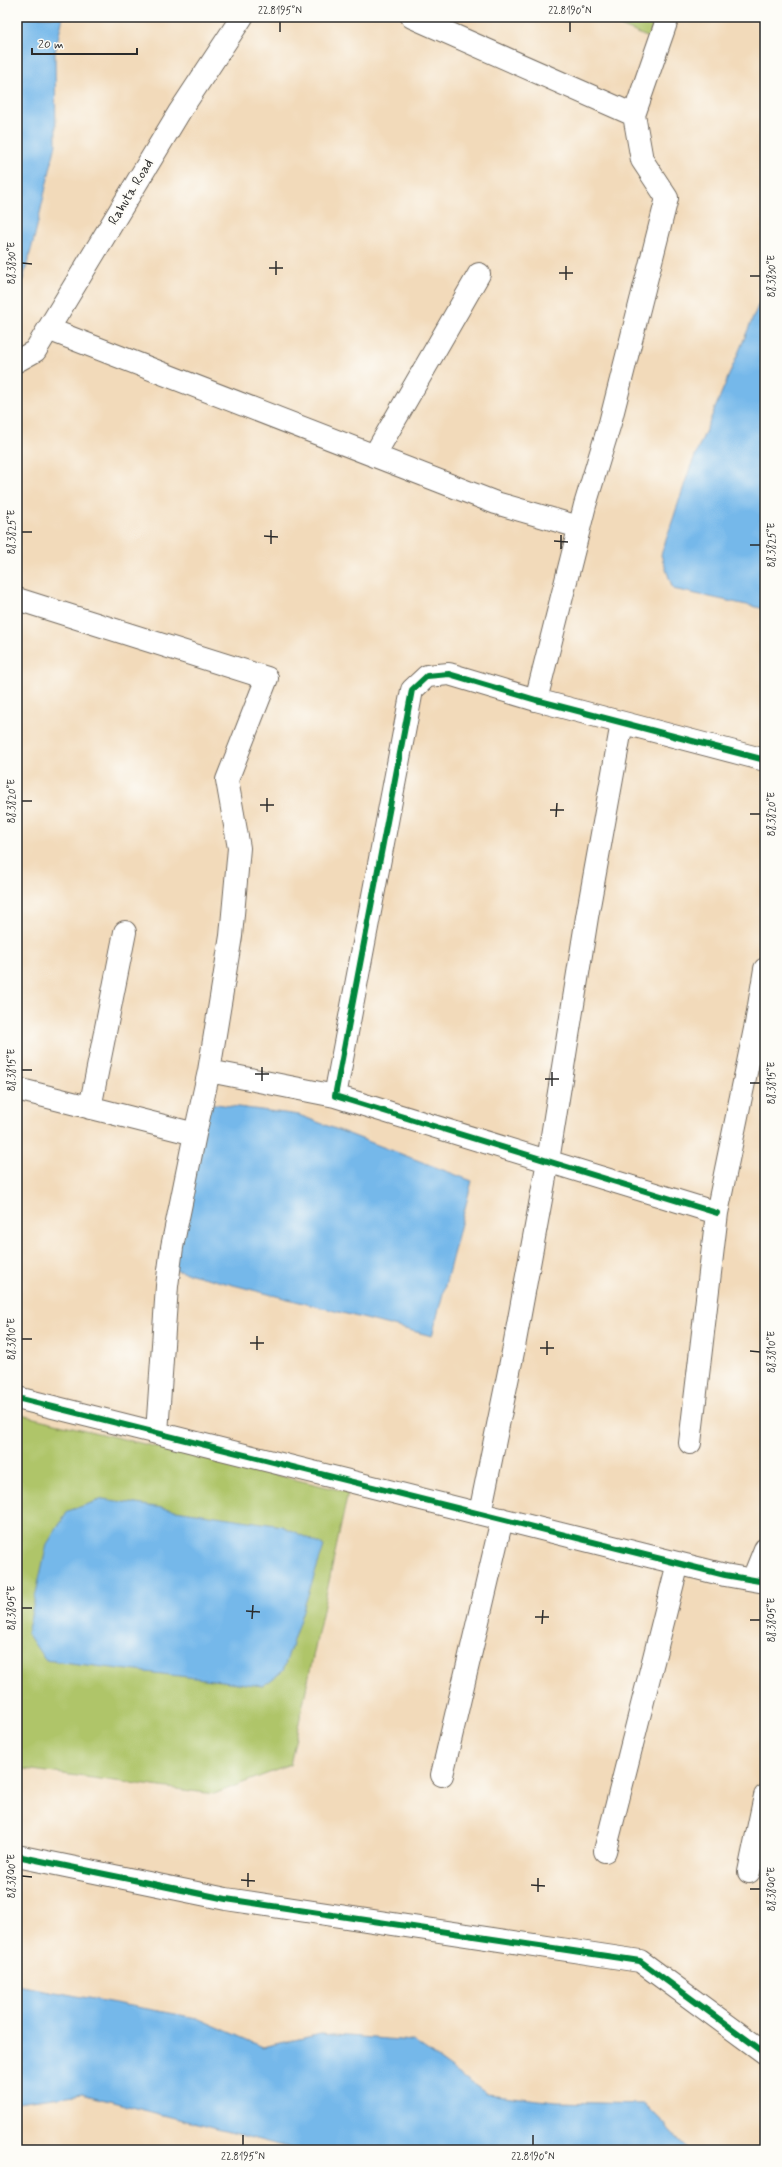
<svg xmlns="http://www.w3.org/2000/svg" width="782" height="2167" viewBox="0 0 782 2167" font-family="Mynerve,sans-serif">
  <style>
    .green { fill: #afc569; stroke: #6d784a }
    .water { fill: #74b8ea; stroke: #50728a }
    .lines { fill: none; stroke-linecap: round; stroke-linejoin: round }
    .street-casing { stroke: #71685d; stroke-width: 24 }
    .street { stroke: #fff; stroke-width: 22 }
    .cycleway-casing { stroke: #fdfcf7; stroke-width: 8 }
    .cycleway { stroke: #00873e; stroke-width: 6 }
    .ticks { fill: none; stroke: #2b2b2b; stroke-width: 1.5 }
    .labels { text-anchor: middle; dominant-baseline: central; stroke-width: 4; stroke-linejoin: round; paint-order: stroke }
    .street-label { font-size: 14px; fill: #2b2b2b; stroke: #fdfcf7 }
    .neatline { fill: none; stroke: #2b2b2b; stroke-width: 1.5 }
    .ticks-label { font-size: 10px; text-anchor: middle; fill: #2b2b2b }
  </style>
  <rect width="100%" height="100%" fill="#fdfcf7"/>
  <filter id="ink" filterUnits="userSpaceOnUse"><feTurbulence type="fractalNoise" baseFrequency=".025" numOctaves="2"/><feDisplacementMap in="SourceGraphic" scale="8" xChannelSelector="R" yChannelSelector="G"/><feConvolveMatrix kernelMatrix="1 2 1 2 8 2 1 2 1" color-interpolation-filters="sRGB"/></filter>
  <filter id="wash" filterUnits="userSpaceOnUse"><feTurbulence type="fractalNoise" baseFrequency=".012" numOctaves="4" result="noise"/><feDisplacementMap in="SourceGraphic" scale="16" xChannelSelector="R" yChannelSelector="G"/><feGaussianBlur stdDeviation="0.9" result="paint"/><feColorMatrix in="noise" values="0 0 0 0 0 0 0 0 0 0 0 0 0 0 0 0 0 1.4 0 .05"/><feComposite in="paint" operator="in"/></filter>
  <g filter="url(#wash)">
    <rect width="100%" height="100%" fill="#f2daba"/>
    <!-- green -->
    <path class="green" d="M600,17H655L649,38Z
      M17,1414L348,1492L290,1765L214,1794L17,1768Z"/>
    <!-- water -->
    <path class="water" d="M17,17H63L55,52L56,144L34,239L17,301Z
      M765,289V609L673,589L661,555L690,468Z
      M208,1103L299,1115L472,1181L432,1336L171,1269Z
      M103,1499L282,1526L324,1546L283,1671L263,1686L45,1660L27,1633L47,1544L68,1511Z
      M17,1985L197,2018L263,2047L321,2034L413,2041L487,2094L556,2102L644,2104L689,2150H298L82,2094L17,2103Z"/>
  </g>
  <g filter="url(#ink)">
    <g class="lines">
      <!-- street casing -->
      <g class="street-casing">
        <path id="street" d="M412,17L634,115L668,17
          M48,329L496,503L579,527
          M17,361L35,351L180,111L242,17
          M374,456L479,274
          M17,599L267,678L227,780L239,848L231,936L209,1071
          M536,700L585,505L610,423L667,198L642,160L634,115
          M17,1089L195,1134L209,1071L335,1096
          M90,1108L125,932
          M717,1213L335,1096L412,690L427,676L449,674L536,700L765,760
          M17,1398L725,1575L765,1582
          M157,1433L167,1286L172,1247L195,1134
          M690,1443L717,1213L756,1024L765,969
          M480,1513L513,1352L548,1161L587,917L622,723
          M753,1579L765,1549
          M442,1775L502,1519
          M605,1851L678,1563
          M17,1856L226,1899L640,1961L765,2053
          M749,1872L765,1796"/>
      </g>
      <!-- street -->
      <use href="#street" class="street"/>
      <!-- cycleway casing -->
      <g class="cycleway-casing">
        <path id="cycleway" d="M717,1213L335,1096L412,690L427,676L449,674L536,700L765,760
          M17,1398L725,1575L765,1582
          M17,1856L226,1899L640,1961L765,2053"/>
      </g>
      <!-- cycleway -->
      <use href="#cycleway" class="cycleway"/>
    </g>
  </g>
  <!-- ticks -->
  <path class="ticks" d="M280,32V22M570,32V22M22,263L32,264M269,268H283M559,273H573M276,275V261M750,276H760M566,280V266M22,532H32M264,536L278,537M554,541L568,542M271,544V530M750,545H760M561,549V535M22,801H32M260,805H274M550,810H564M267,812V798M750,814H760M556,817L557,803M22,1070H32M255,1074H269M545,1079H559M262,1081V1067M750,1083H760M552,1086V1072M22,1339H32M250,1343H264M540,1348H554M257,1350V1336M750,1351L760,1352M547,1355V1341M22,1608H32M246,1611L260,1612M535,1617H549M252,1619L253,1605M750,1620H760M542,1624L543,1610M22,1876L32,1877M241,1880L255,1881M531,1885L545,1886M248,1887V1873M750,1889H760M538,1892V1878M243,2145V2135M533,2145V2135"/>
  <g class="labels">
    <!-- street labels -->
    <g class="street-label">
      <text transform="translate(131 192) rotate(-59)">Rahuta Road</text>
    </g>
  </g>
  <!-- margin -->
  <rect width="782" height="2167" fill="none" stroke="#fdfcf7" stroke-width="44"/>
  <!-- scale -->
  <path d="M32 48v6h105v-6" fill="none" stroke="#2b2b2b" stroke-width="2"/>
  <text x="38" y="48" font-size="12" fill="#2b2b2b" stroke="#fdfcf7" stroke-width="3" paint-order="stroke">20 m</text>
  <rect x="22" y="22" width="738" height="2123" class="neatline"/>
  <g class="ticks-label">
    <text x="280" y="14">22.8195°N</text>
    <text x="570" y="14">22.8190°N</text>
    <text transform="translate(11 263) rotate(-90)" y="4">88.3830°E</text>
    <text transform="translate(771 276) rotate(-90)" y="4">88.3830°E</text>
    <text transform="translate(11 532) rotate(-90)" y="4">88.3825°E</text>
    <text transform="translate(771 545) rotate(-90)" y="4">88.3825°E</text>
    <text transform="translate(11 801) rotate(-90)" y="4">88.3820°E</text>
    <text transform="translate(771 814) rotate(-90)" y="4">88.3820°E</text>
    <text transform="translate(11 1070) rotate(-90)" y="4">88.3815°E</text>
    <text transform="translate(771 1083) rotate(-90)" y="4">88.3815°E</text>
    <text transform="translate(11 1339) rotate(-90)" y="4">88.3810°E</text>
    <text transform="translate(771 1352) rotate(-90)" y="4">88.3810°E</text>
    <text transform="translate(11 1608) rotate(-90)" y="4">88.3805°E</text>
    <text transform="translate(771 1620) rotate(-90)" y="4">88.3805°E</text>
    <text transform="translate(11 1876) rotate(-90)" y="4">88.3800°E</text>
    <text transform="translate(771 1889) rotate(-90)" y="4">88.3800°E</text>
    <text x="243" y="2160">22.8195°N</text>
    <text x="533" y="2160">22.8190°N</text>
  </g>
</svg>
